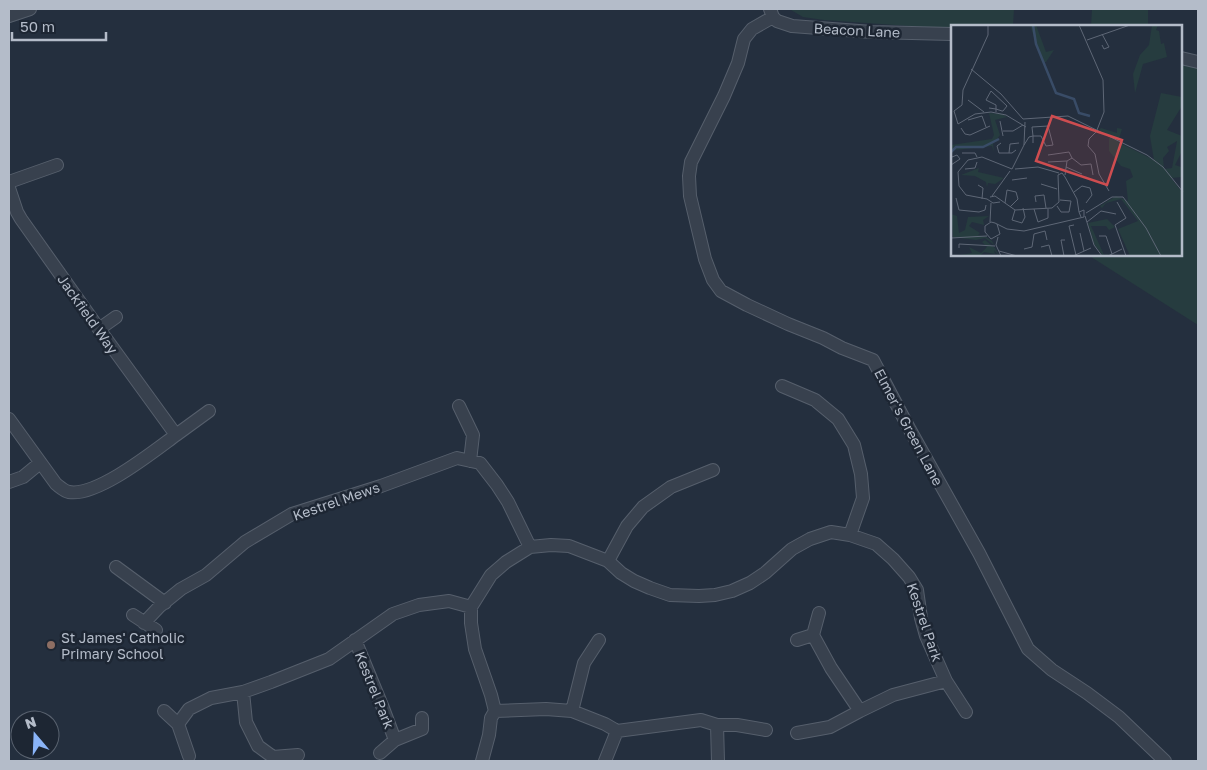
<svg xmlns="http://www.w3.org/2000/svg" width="1207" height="770" viewBox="0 0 1207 770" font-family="'Golos Text',sans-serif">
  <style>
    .green { fill: #263c3f }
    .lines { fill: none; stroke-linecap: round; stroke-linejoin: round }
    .minor-casing { stroke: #565f6c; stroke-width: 14 }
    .minor { stroke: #38414e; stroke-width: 12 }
    .education-dot { fill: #8d6e63; stroke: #1d2633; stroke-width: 2 }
    .labels { text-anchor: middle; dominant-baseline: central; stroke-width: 5; stroke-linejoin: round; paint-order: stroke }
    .street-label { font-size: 14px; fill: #b4bcc9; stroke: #1d2633 }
    .poi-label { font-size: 14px; fill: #b4bcc9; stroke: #1d2633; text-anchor: start }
    .inset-river { fill: none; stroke: #394c67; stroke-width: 2.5 }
    .inset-road { fill: none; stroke: #5e6776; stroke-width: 1 }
    .view { fill: #ce4d50; fill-opacity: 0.15; stroke: #ce4d50; stroke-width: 2.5 }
    .inset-edge { fill: none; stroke: #b4bcc9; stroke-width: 2.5 }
  </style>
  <rect width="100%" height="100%" fill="#242f3e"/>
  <!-- green -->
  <path class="green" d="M790,9H1014L1013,26H952V29L824,20L803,17L791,10Z
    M1092,9H1148V26H1091Z
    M1181,58L1198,62V325L1088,255H1181Z"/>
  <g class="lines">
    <!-- minor casing -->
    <g class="minor-casing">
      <path id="minor" d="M770,9L773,17L777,21L792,26L872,32L952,34
        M9,16L30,9
        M773,17L752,29L744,39L738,63L724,96L691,162L689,176L690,196L705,259L713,280L721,291L747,305L788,324L823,338L842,348L873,360L910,430L979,553L1028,649L1052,670L1087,693L1119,717L1165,761
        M1181,58L1198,62
        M9,182L57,165
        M9,188L17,212L21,219L99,329L176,435C154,451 97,497 69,492C64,491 60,487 56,484L9,419
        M99,329L116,317
        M782,386L815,400L838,419L854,445L861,474L863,498L850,535
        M459,406L473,435L470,461
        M176,435L209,411
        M9,482L23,477L40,463
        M608,561L627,526L643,507L671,487L713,470
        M116,567L165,603
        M133,615L156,630
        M144,623L160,606L181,589L206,575L245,542L292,514L381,486L457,458L480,463L497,485L508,502L530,547
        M813,635L831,668L860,711
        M355,640L383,708L395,740
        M797,640L813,635L819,613
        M243,692L246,722L258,746L273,757L298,755
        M164,711L178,724L189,756
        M495,711L546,709L572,711L605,724L617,731L701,720L717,725H737L766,730
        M572,711L584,663L599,640
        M178,724L189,709L211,698L243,692L271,682L329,659L393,614L419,605L449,601L471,607
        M717,725L718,761
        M797,733L830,727L860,711L893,695L946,681L966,712
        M380,753L395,740L422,729V718
        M482,761L489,735L491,718L495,711L491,695L475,649L471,623V607L491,575L506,562L530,547L551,545L569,546L608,561L621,573L634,581L650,588L670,595L699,596L715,595L732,591L750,583L765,573L792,549L810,539L831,532L850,535L876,544L893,559L909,577L917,590L921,618L926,636L946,681
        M605,761L617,731"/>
    </g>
    <!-- minor -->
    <use href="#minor" class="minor"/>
  </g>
  <!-- markers -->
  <circle class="education-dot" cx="51" cy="645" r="5"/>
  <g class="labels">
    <!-- street labels -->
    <g class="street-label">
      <text transform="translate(857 30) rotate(3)">Beacon Lane</text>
      <text transform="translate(88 314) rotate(55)">Jackfield Way</text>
      <text transform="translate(909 427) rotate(62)">Elmer's Green Lane</text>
      <text transform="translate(336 501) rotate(-19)">Kestrel Mews</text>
      <text transform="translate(925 622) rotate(71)">Kestrel Park</text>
      <text transform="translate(375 690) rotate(68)">Kestrel Park</text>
    </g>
    <!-- poi labels -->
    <g class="poi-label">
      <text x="61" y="637">St James' Catholic<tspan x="61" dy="16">Primary School</tspan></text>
    </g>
  </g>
  <!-- overview -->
  <g transform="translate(951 25)">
    <rect width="231" height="231" fill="#242f3e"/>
    <path d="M79,0H85L95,27L103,25L95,37H91ZM201,0H207L205,5L208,6L210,19L213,18L216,32L192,39L184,68L182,49L189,30L198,20ZM210,68L231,72V81L216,105L231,111V126L224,140L230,142L231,152L220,153L231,167V231H179L167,204L187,196L170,174L155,178L151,183L149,181L165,171L177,176L175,156L182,152L179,144L170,141L158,126V112L147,106L150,103L166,108V103L171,104L167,117L203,135L199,111ZM226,116L221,143L213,144L212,133L218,126L216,122ZM38,88L51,89L66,98L56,92L44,95L49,110L42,119L43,127L41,121L4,125L0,128V120L41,114L43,110ZM28,143L27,147L53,153L44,159L37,158L36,162L35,157L24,151L10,150ZM0,189L6,191L8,208L14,205L17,192L38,191L32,195L33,200L21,197L18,201L29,208L27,210L35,212L41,216L43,220L34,213L25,215L2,212ZM156,194L164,202L158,205L155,201H140L153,230L161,228L152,231L143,219L137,198ZM34,215L44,223L48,231L43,225L44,229L33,227L30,230L4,231L21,228L18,222L30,228L36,222L31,217Z" fill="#263c3f" fill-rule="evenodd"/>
    <path class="inset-river" d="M82,0L85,19L105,68L123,74L128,88L139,91M0,127L5,122H32L48,114"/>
    <path class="inset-road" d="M128,0L152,55L153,87L146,105M151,9L158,22L153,24L151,20M136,15L179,0M20,44L50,69L72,94M17,75L33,87M38,83L45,84L51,86H52L56,81L40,66L35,75L45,80V87M72,94L117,91L196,130L212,142L232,167M17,95L31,91L35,102M49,96L52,111M7,99L3,86L11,80L12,65L37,10V0M7,99L24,89L40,87L55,90L75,102M10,103L14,109L19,110L39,101M52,106H62L72,100M145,107L138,114L137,121L144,129L148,149L158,166M50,118L46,121L48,128H61L65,125M73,120L78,112L82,111H90L95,121L102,120L97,101L81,102L82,111V118M11,128H24L26,132M58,128L59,119L68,118M97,130L118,127L121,133M97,137L116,136M0,140L9,134L6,130L1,132M115,142L131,149M14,144L24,143L26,137M61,144L73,120L74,97M64,144L87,142L108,148M114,150L116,136L121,133L130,140L140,139L142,150M114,152L126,174L128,187M61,155L76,153M90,159L106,164M27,160L32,163L31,174M123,167L131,161L139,163L141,170L135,178M41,171L59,146M39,172L44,171L64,185L101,183L108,177L107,150L111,148L114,152M5,173L8,185L28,187L34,185L35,180M49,177L42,178L36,174L15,170L8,161L7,147L17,135L31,132L61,144M85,177L84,171L93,170L95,183M166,177L175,193L164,200L175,231M54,178L56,165L65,167L67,174L59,182M106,181L110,187H118L120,176L109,175M83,184L87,197L97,193V184M64,185L61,195L71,198L74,192L72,183M135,188L161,172H172L195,203L210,231M134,191L143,220L151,231M39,197L40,178M136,197L150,186L165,189M46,199L49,209L40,214L34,207V201L40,197L44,198L56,204L73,206L133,192V185L128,187L130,192M123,200L118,201L125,230M129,208L133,226M148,211H155L161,229M47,212L45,220L50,231M0,213L36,211M90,222L98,220L101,231M8,223V219L44,221M73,224L81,222L83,209L94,206L96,215M48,226L66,231M113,231L110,215H114M122,231L140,223M157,231L171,224"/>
    <path class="view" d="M101,91L171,115L156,160L85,136Z"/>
    <rect width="231" height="231" class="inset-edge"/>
  </g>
  <!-- border -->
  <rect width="1207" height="770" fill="none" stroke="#b4bcc9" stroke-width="20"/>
  <!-- north arrow -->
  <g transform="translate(35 735) rotate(341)"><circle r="24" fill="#1d2633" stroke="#59626f"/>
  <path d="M0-4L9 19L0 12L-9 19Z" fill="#8ab4f8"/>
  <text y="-8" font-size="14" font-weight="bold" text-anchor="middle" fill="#b4bcc9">N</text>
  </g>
  <!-- scale -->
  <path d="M12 32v8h94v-8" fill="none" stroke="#b4bcc9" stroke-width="2.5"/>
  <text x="20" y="32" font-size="15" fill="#b4bcc9" stroke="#1d2633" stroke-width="4" paint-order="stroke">50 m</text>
</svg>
